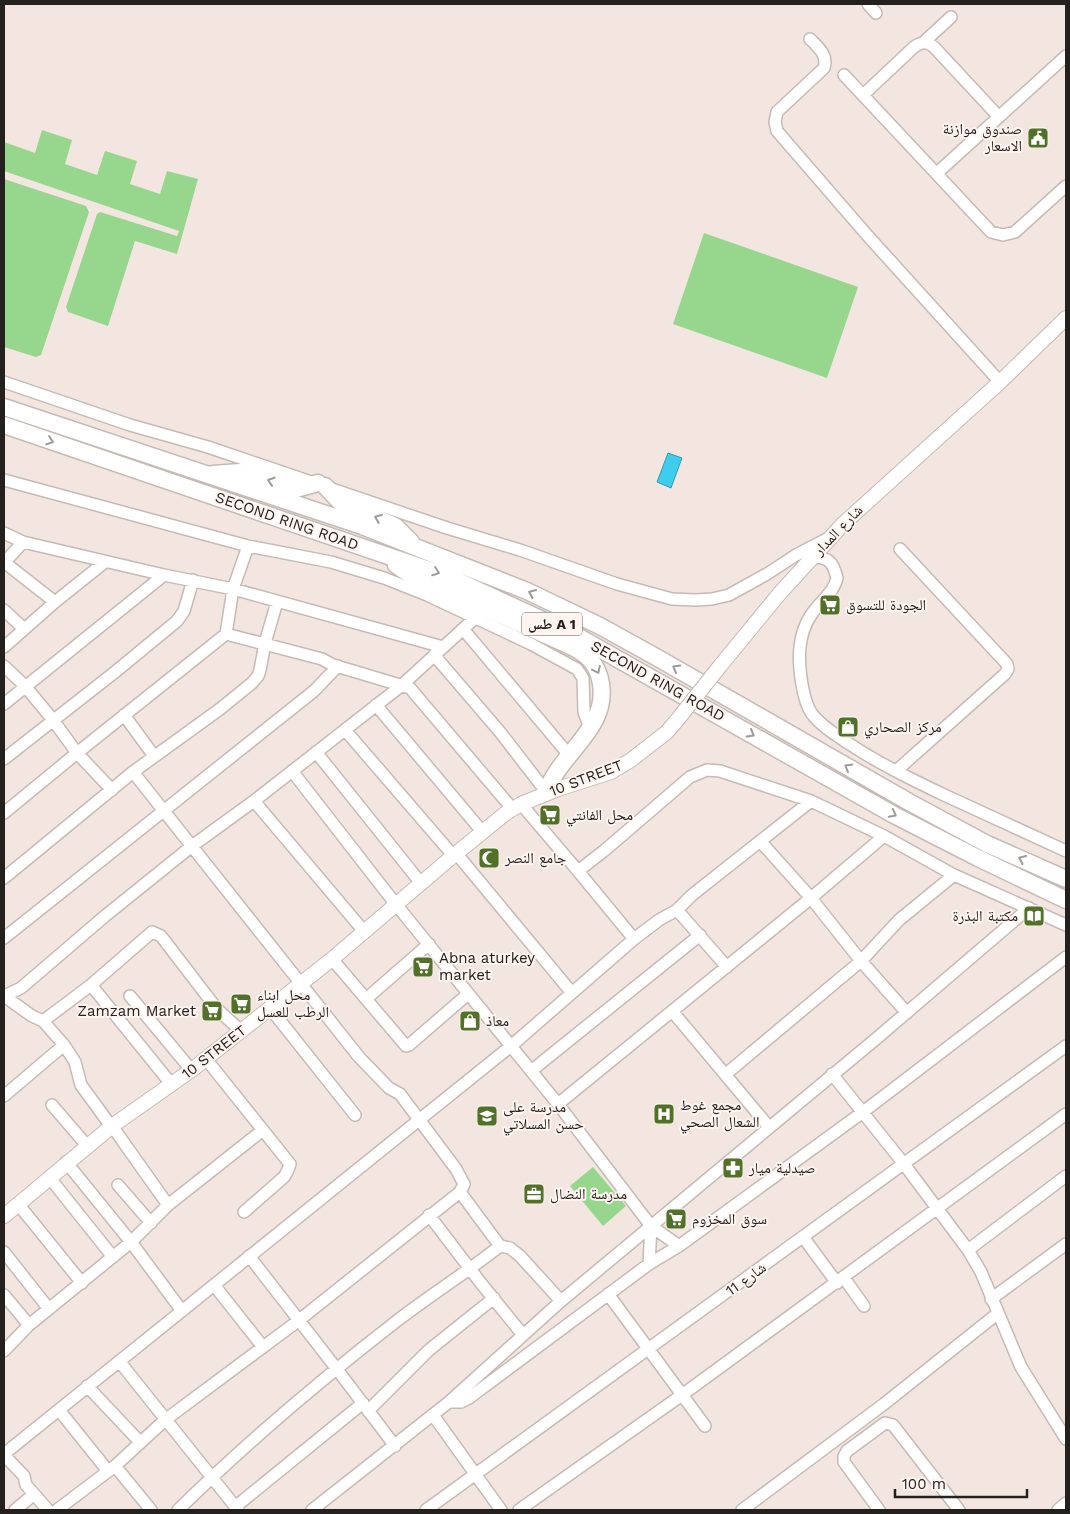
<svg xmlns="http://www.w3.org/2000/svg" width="1070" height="1514" viewBox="0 0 1070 1514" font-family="'Work Sans','Noto Naskh Arabic',sans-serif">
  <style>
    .green { fill: #97d68d }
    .water { fill: #3ecded; stroke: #3699af }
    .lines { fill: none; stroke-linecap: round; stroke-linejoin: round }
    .minor-casing { stroke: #c5bab5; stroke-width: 14 }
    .major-casing { stroke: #c5bab5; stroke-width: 16 }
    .highway-casing { stroke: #c5bab5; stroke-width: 19 }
    .minor { stroke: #fff; stroke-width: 11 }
    .major { stroke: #fff; stroke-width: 14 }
    .highway { stroke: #fff; stroke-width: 16 }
    .major-bridge-casing { stroke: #c5bab5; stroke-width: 16; stroke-linecap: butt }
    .major-bridge { stroke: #fff; stroke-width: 14 }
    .oneway { stroke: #9c9b9a }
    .labels { text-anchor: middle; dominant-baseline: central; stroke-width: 4; stroke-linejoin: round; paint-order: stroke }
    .shield { fill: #fef4f0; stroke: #65605d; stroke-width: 1 }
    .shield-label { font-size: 14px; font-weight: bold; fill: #24201e }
    .poi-label { font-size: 15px; fill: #24201e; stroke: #fef4f0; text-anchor: start }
    .street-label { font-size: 15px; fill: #24201e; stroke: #fef4f0 }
  </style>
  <rect width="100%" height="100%" fill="#f3e6e1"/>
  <!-- green -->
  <path class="green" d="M42,130L72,140L65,164L97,175L105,151L137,161L130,184L160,194L167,171L198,179L177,254L135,241L108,326L68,312L66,307L97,214L100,212L177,236L179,231L4,171V142L35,153Z
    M4,179L86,206L89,212L41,355L36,357L4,347Z
    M704,233L858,287L827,378L673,324Z
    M593,1167L626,1206L603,1226L570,1186Z"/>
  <!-- water -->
  <path class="water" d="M668,453L682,458L671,488L657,482Z"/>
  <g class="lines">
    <!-- minor casing -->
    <g class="minor-casing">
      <path id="minor" d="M868,4L876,13
        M810,39C819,48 828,55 824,68L777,112L775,122L777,131L867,235L1000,382
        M924,42L951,17
        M844,75L991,232L1003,235L1015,232L1066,186
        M863,95L914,47C921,42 927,41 934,47L999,117
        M937,173L1066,56
        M4,382L130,425L208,447L447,528L520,550L617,584L672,599L696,600L712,599L729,595L767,574L796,555L827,539
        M4,480L248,546L331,562L384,578L427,595L531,644L577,669L583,678L584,712L590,729
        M4,533L23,542L164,575L233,589L443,647
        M812,557C829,557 833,562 837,578C834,593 819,602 811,615C805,624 801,637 800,647C798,664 802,700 812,714C822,727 838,736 851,745C880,764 911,779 942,794C983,813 1025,832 1066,851
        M4,562L55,602
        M4,563L23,542
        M4,610L24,629
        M463,629L569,755
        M226,634L322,659L333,665L410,688L510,806
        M4,647L55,602L105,562
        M434,655L500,732L544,789
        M4,666L25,686L53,720L77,753L112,790
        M4,704L164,575
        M376,705L480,829
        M124,715L154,756
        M345,730L451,853
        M316,752L420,882
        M4,759L115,672L177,621L184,611L193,580
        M292,771L394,902L558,1104L651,1226L679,1246
        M896,771L1005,674L1008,669L1007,664L900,549
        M254,801L362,929
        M521,804L578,871L605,850L690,777L707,770L720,771L811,801L884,836L954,875L1066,925
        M4,813L77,753L226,634L233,589L248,546
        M760,841L811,898L861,961L907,1013
        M456,853L572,993
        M578,871L634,939
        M4,878L133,772L220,709L252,683L258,676L260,670L265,643L277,602
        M677,910L727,967
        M4,938L314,691L338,666
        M332,959L406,1046L409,1045L468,994
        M91,985L168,1080
        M4,996L21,988L105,916L192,846L254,801L401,686L475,618
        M4,996L32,1016L43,1021L64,1045L75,1062L81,1085L108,1122
        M130,996L188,1066
        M366,999L429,944
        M270,1008L355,1115
        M672,1011L769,1127
        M43,1021L91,985L152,932L161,936L217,1009L241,1031
        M206,1059L290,1164L287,1172L284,1177L244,1212
        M531,1071L700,935
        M726,1074L861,961L899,920L954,875
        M832,1074L904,1164L968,1250L981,1272L1021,1367L1066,1439
        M4,1096L64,1045
        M558,1104L811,898L884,836
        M52,1105L83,1141
        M112,1126L168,1205
        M66,1162L131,1242L182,1311
        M49,1177L113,1257
        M118,1185L151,1223
        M460,1192L500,1246L510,1248L520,1256L561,1301
        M18,1204L82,1283
        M429,1215L480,1282L523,1335
        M803,1237L837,1283
        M968,1250L1066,1176
        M4,1252L49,1309
        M249,1256L336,1368L395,1446
        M649,1264L651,1226
        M844,1278L864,1306
        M214,1285L263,1347
        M608,1294L705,1426
        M4,1295L29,1325
        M991,1299L1066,1244
        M4,1351L29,1325L131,1242L168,1205L263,1130
        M119,1361L238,1510
        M87,1386L140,1442
        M449,1402H461L469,1398L649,1264L679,1246L863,1112L1066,957
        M59,1410L108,1471
        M368,1411L429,1350L494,1298
        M433,1415L501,1510
        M4,1454L511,1046L634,939L659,920L677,910L692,895L811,801
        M4,1455L24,1476L26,1485L48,1510
        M115,1466L151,1510
        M235,1507L363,1403
        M15,1510L33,1495
        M57,1510L115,1466L165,1420L298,1321L460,1192L464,1184L456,1169L400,1094L389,1088L359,1057L133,772
        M178,1510C247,1442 322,1379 398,1320C432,1294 467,1272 500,1246
        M312,1510L449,1402L561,1301L877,1038L1029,908
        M426,1510L1066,1046
        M519,1510L682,1395L1066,1114
        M742,1510L884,1404L997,1314
        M879,1510L844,1462V1456L847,1451L885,1423L893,1425L959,1510
        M1058,1510L1066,1503"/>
    </g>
    <!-- major casing -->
    <g class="major-casing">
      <path id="major" d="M720,666L780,593L843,524L1000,382L1066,318
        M4,1216L112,1126L193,1069L332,959L453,856L506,813L521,804L558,789L611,772L631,760L667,732L678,719"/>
    </g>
    <!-- highway casing -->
    <g class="highway-casing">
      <path id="highway" d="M4,407L362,526L527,591L600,626L656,657L909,802L987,844L1066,879
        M4,425L447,576L577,636L894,815L978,858L1066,900
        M213,474L240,472L248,473L296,489L318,483
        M325,486L340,502L395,526L411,542
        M396,565L409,574L568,645C586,653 598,663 601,684C608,728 563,751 548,788"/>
    </g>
    <!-- minor -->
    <use href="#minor" class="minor"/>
    <!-- major -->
    <use href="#major" class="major"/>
    <!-- highway -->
    <use href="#highway" class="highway"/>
    <!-- major-bridge casing -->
    <g class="major-bridge-casing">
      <path id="major-bridge" d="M678,719L720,666"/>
    </g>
    <!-- major-bridge -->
    <use href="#major-bridge" class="major-bridge"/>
  </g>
  <!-- one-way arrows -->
  <defs><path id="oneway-chevron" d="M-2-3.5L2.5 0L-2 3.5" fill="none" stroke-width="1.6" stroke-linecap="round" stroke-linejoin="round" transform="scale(1.25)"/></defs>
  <g class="oneway">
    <use href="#oneway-chevron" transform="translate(50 441) rotate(19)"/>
    <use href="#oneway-chevron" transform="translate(271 481) rotate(-162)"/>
    <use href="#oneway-chevron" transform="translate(378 518) rotate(-158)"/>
    <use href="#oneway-chevron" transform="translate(436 572) rotate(19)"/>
    <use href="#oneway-chevron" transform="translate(532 593) rotate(-155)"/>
    <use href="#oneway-chevron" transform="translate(676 668) rotate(-150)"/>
    <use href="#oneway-chevron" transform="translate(597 670) rotate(64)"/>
    <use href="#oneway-chevron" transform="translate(751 734) rotate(30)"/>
    <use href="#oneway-chevron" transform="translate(848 767) rotate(-150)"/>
    <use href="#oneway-chevron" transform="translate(893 814) rotate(28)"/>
    <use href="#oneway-chevron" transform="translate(1022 859) rotate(-156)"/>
  </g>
  <!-- icons -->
  <defs>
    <g id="civic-square" transform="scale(1.125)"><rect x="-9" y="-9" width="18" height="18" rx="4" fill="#507127" stroke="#fef4f0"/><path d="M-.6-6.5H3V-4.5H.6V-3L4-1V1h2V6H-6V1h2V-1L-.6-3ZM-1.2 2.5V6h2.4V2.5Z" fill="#fff"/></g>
    <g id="supermarket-square" transform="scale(1.125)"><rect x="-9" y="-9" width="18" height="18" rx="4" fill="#507127" stroke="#fef4f0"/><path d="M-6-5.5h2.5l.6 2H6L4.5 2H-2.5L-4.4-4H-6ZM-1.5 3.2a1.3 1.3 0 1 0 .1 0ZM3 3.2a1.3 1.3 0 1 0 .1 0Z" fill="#fff"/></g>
    <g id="shop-square" transform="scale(1.125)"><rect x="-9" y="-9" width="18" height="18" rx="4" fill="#507127" stroke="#fef4f0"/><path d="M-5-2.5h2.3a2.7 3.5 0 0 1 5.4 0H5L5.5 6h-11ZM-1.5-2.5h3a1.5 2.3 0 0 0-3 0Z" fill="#fff"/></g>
    <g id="mosque-square" transform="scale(1.125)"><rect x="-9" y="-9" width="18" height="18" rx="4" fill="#507127" stroke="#fef4f0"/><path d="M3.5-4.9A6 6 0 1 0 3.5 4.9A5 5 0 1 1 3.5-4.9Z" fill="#fff"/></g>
    <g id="library-square" transform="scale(1.125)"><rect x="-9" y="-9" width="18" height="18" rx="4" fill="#507127" stroke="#fef4f0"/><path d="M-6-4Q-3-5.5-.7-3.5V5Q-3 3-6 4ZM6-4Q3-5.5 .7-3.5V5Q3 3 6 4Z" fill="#fff"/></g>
    <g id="hospital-square" transform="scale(1.125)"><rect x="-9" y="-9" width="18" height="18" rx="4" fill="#507127" stroke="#fef4f0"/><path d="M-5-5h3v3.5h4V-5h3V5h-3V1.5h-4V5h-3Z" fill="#fff"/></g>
    <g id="school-square" transform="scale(1.125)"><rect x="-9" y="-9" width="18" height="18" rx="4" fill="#507127" stroke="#fef4f0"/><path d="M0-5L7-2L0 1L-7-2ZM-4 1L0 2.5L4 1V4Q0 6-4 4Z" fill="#fff"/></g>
    <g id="pharmacy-square" transform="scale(1.125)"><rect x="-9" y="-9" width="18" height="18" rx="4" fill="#507127" stroke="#fef4f0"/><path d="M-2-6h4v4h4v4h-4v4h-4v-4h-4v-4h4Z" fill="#fff"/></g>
    <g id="office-square" transform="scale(1.125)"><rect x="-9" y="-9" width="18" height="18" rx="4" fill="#507127" stroke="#fef4f0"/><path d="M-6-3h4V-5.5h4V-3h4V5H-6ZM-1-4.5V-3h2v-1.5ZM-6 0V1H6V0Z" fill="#fff"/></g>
  </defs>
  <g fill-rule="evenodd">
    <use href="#civic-square" x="1038" y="138"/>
    <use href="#supermarket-square" x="830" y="605"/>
    <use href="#shop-square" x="848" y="727"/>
    <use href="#supermarket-square" x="550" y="815"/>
    <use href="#mosque-square" x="489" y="858"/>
    <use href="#library-square" x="1034" y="916"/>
    <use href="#supermarket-square" x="423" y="967"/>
    <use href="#supermarket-square" x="241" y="1004"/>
    <use href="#supermarket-square" x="212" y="1011"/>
    <use href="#shop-square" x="470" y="1021"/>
    <use href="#hospital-square" x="664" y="1114"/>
    <use href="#school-square" x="487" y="1116"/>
    <use href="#pharmacy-square" x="733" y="1168"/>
    <use href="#office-square" x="534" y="1194"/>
    <use href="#supermarket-square" x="676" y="1219"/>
  </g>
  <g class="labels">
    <!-- shield labels -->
    <rect class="shield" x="522" y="612.5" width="60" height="23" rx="4"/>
    <g class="shield-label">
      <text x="552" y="624">طس A 1</text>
    </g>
    <!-- poi labels -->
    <g class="poi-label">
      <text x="1022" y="129" text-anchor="end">صندوق موازنة<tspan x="1022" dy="17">الاسعار</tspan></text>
      <text x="846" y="605">الجودة للتسوق</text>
      <text x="864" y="727">مركز الصحاري</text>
      <text x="566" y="815">محل الفانتي</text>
      <text x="505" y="858">جامع النصر</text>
      <text x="1018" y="916" text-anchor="end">مكتبة البذرة</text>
      <text x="439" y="958">Abna aturkey<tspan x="439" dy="17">market</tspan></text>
      <text x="257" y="995">محل ابناء<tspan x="257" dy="17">الرطب للعسل</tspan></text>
      <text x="196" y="1011" text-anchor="end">Zamzam Market</text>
      <text x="486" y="1021">معاذ</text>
      <text x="680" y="1105">مجمع غوط<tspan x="680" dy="17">الشعال الصحي</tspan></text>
      <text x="503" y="1107">مدرسة على<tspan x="503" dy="17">حسن المسلاتي</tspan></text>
      <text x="749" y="1168">صيدلية ميار</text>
      <text x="550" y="1194">مدرسة النضال</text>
      <text x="692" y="1219">سوق المخزوم</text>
    </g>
    <!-- street labels -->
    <g class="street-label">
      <text transform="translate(287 521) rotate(19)">SECOND RING ROAD</text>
      <text transform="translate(838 530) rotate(-46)">شارع المدار</text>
      <text transform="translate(658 681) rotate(29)">SECOND RING ROAD</text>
      <text transform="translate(586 778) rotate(-21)">10 STREET</text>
      <text transform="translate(214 1052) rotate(-38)">10 STREET</text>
      <text transform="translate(746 1279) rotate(-36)">شارع 11</text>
    </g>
  </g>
  <!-- border -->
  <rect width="1070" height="1514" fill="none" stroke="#24201e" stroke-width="10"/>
  <!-- scale -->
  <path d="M895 1489v8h132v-8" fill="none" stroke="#24201e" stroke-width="2.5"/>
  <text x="902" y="1489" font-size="15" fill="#24201e" stroke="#fef4f0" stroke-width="4" paint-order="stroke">100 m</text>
</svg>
